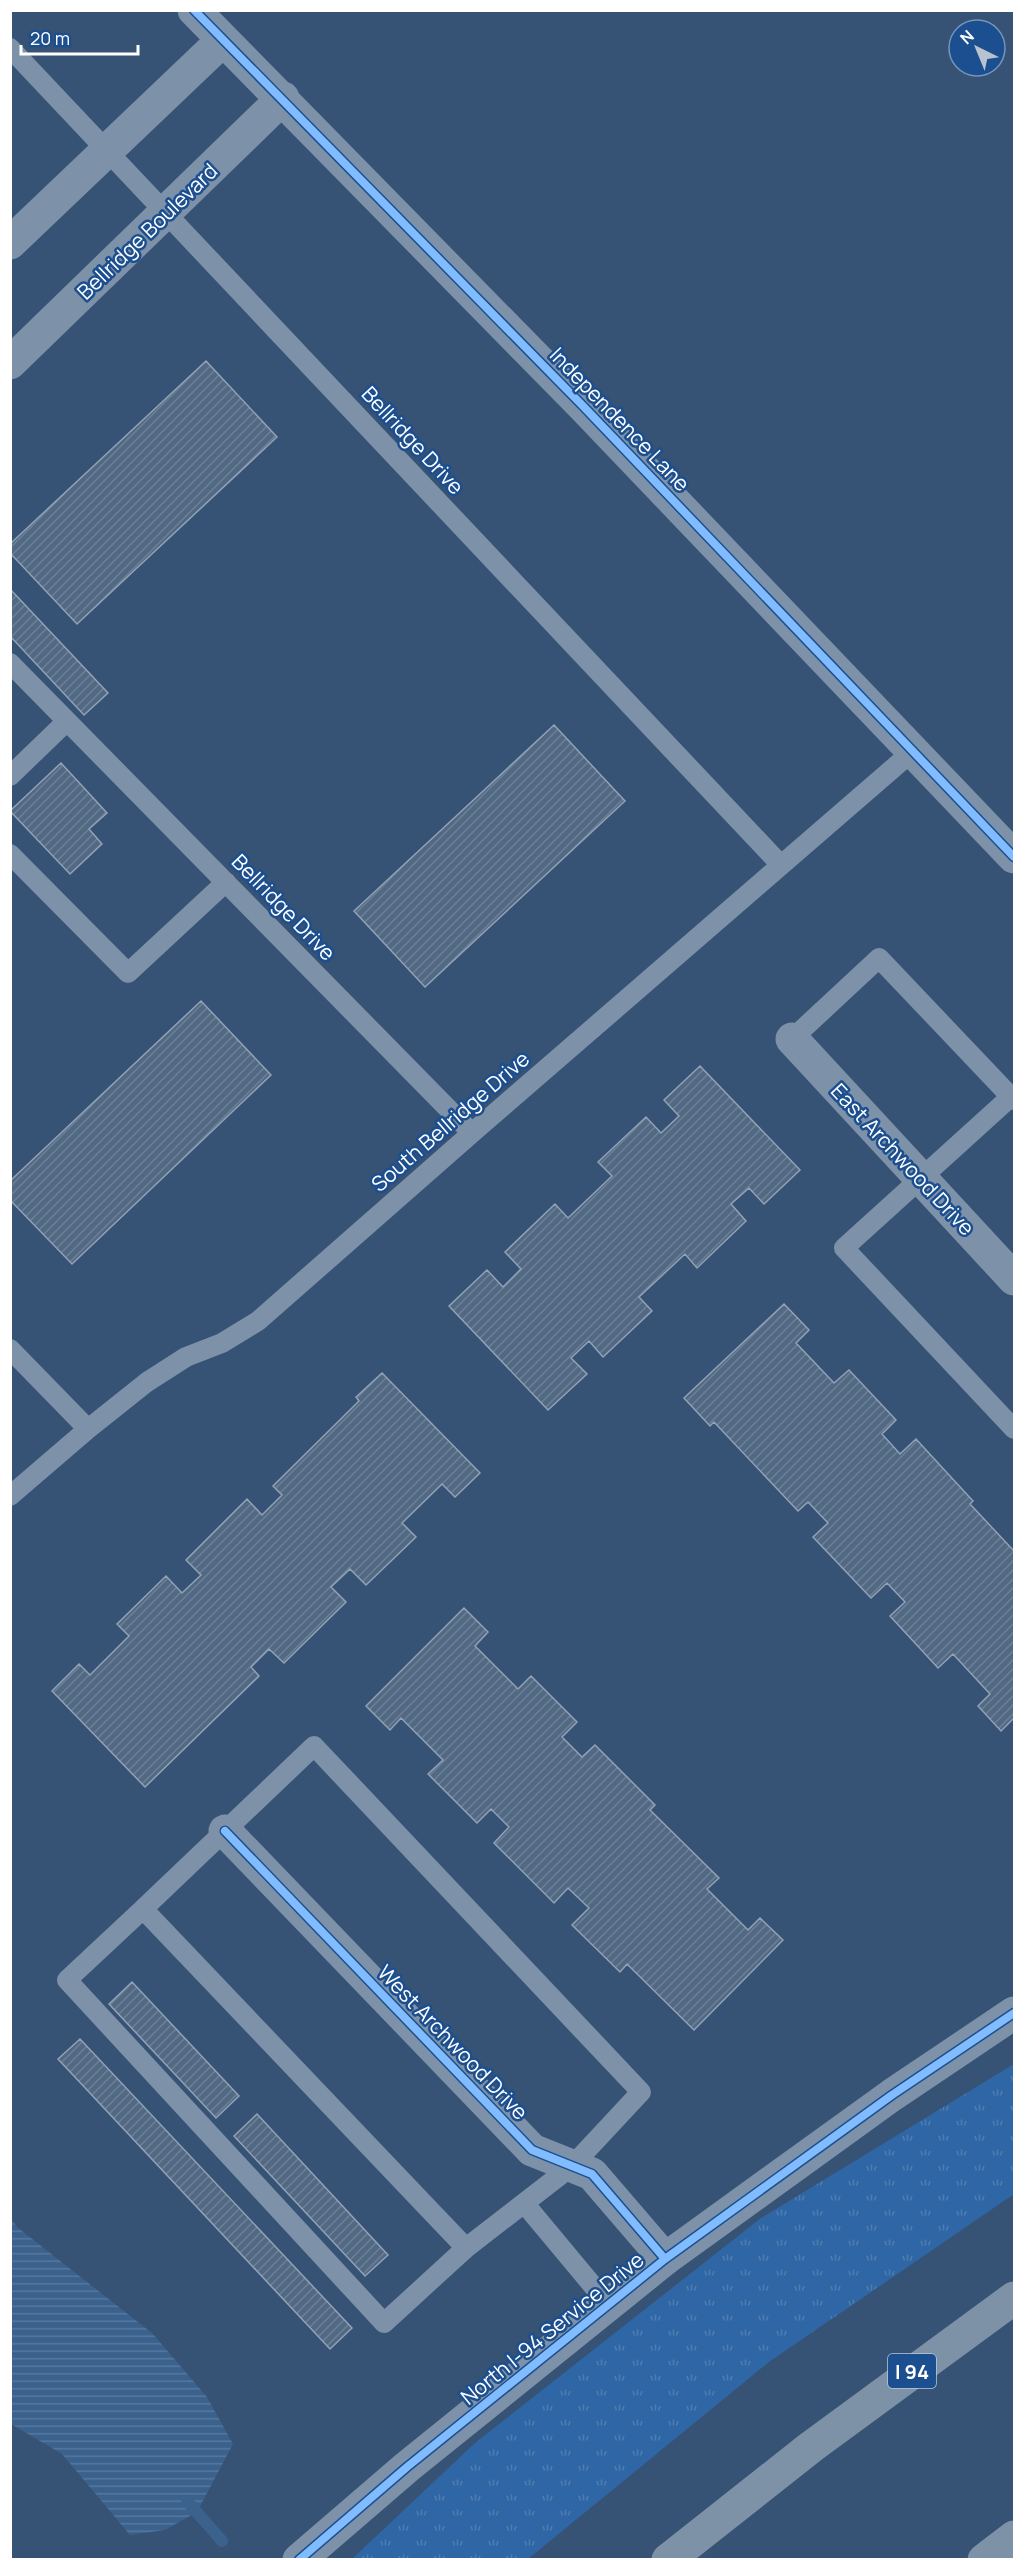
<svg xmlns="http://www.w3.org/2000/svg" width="1025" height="2570" viewBox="0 0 1025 2570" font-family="Manrope,sans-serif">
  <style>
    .grass { fill: url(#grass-tufts) }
    .water { fill: url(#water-rules) }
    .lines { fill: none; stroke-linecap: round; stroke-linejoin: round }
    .stream { stroke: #3b618d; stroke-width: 12 }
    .building { fill: url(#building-hatch); stroke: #92a2b6; stroke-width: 1.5 }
    .service { stroke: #7d92a8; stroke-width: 20 }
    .minor { stroke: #7d92a8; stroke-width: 33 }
    .tertiary { stroke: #7d92a8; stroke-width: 33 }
    .motorway { stroke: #7e92a7; stroke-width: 33 }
    .cycleway-casing { stroke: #1b4f8f; stroke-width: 11 }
    .cycleway { stroke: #80bcff; stroke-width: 8 }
    .labels { text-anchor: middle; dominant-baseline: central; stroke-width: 5; stroke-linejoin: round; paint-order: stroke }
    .shield { fill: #1b4f8f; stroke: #bbcadd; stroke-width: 1.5 }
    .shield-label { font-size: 20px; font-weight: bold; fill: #fff }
    .street-label { font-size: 21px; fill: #fff; stroke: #1b4f8f }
  </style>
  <defs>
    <pattern id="grass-tufts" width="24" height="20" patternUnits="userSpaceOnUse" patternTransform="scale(1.5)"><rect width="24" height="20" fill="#2f66a5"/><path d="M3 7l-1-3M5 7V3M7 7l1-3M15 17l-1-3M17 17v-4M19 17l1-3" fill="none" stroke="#4e7db2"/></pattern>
    <pattern id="water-rules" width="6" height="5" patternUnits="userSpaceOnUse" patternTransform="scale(1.5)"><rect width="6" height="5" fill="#3b618d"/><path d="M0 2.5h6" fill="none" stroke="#58799e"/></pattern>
    <pattern id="building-hatch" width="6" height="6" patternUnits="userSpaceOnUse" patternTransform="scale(1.5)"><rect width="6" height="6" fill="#526984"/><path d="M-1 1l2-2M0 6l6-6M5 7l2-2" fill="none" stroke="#6c8096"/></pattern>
  </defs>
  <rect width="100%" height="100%" fill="#365274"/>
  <!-- grass -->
  <path class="grass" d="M1014,2064V2194L769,2362L528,2559H352L475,2443L761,2218Z"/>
  <!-- water -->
  <path class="water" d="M10,2217L17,2227L152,2333L207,2397L233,2444L197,2512L165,2530L130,2535L62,2454L11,2424Z"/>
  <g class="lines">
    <!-- stream -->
    <path class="stream" d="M187,2501L222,2541"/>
  </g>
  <!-- building -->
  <path class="building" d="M206,361L277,437L77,624L10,553V544Z
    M10,589L108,693L84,715L10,636Z
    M554,725L625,801L425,987L354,911Z
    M61,763L107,813L89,829L102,844L70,874L10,811Z
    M201,1001L271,1075L72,1264L10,1200V1181Z
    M700,1066L800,1170L764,1204L749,1188L731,1204L746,1221L697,1268L685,1254L639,1297L652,1311L603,1357L589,1341L571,1358L587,1374L548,1410L449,1306L487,1270L503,1287L521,1269L505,1252L555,1204L568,1218L612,1176L598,1162L646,1117L661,1133L679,1116L664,1100Z
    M784,1304L809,1330L796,1343L834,1383L849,1370L896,1420L882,1434L900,1454L916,1439L973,1501L970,1504L1014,1551V1718L1001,1731L978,1706L990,1694L953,1654L938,1668L890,1616L905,1602L887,1583L871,1598L813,1537L828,1523L808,1502L798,1511L714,1422L710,1426L684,1398Z
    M382,1373L480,1473L455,1497L442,1484L402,1523L416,1537L366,1585L350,1569L331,1587L346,1602L284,1663L269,1649L251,1667L259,1676L145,1787L52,1691L79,1664L90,1675L129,1636L117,1624L166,1576L182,1593L201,1575L186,1560L247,1499L262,1515L282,1495L273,1486L359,1401L356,1397Z
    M464,1608L488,1632L475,1646L518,1689L531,1676L577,1722L562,1737L582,1757L595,1745L655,1805L650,1810L719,1878L707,1889L748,1930L760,1918L783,1940L694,2030L627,1964L620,1972L572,1925L589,1908L568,1888L554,1903L494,1843L509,1827L491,1809L477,1823L428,1774L443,1760L401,1718L390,1730L366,1706Z
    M132,1982L239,2096L216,2118L109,2004Z
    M80,2039L352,2328L330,2349L58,2059Z
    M257,2114L388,2255L365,2276L234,2136Z"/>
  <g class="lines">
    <!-- service -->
    <path class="service" d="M10,48L781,865
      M10,663L472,1133
      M10,776L67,721
      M10,854L128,973L226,882
      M792,1039L879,958L1014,1100
      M1014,1094L844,1248L1014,1429
      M10,1349L88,1429L147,1382L186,1357L222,1343L258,1321L472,1133L913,751
      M10,1496L88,1429
      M314,1746L641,2092L572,2166L466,2248L143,1909Z
      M143,1909L67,1980L384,2323L466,2248
      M524,2203L609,2305"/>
    <!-- minor -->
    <path class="minor" d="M194,10L583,406L1014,857
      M10,243L223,40
      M10,363L283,98
      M792,1039L1014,1279
      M225,1831L532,2150L592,2174L665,2259"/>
    <!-- tertiary -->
    <path class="tertiary" d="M299,2560L407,2467L665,2259L892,2095L1014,2013"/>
    <!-- motorway -->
    <path class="motorway" d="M668,2560L811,2447L1014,2298
      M984,2560L1014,2537"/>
    <!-- cycleway casing -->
    <g class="cycleway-casing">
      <path id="cycleway" d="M194,10L583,406L1014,857
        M225,1831L532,2150L592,2174L665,2259
        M299,2560L407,2467L665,2259L892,2095L1014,2013"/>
    </g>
    <!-- cycleway -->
    <use href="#cycleway" class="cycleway"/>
  </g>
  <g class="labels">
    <!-- shield labels -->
    <rect class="shield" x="888" y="2354" width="48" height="34" rx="4.5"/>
    <g class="shield-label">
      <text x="912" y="2371">I 94</text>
    </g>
    <!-- street labels -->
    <g class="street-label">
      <text transform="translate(147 231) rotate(-44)">Bellridge Boulevard</text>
      <text transform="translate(620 419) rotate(46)">Independence Lane</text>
      <text transform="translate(413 440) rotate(47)">Bellridge Drive</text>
      <text transform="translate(284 907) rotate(46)">Bellridge Drive</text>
      <text transform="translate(450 1121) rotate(-41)">South Bellridge Drive</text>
      <text transform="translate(903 1159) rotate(47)">East Archwood Drive</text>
      <text transform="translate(453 2042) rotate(46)">West Archwood Drive</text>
      <text transform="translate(552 2328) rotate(-39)">North I-94 Service Drive</text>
    </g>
  </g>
  <!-- border -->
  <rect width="1025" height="2570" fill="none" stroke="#ffffff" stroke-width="24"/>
  <!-- north arrow -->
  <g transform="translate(977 48) rotate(317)"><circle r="28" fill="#1b4f8f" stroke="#7695bc" stroke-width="1.5"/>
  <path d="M0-4.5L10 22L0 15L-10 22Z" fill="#b9c2ce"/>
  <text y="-9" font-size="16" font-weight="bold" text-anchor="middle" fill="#ffffff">N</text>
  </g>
  <!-- scale -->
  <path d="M21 45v9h117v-9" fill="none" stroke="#ffffff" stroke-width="3"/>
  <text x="30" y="45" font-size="18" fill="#ffffff" stroke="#1b4f8f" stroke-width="4.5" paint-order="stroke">20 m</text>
</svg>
